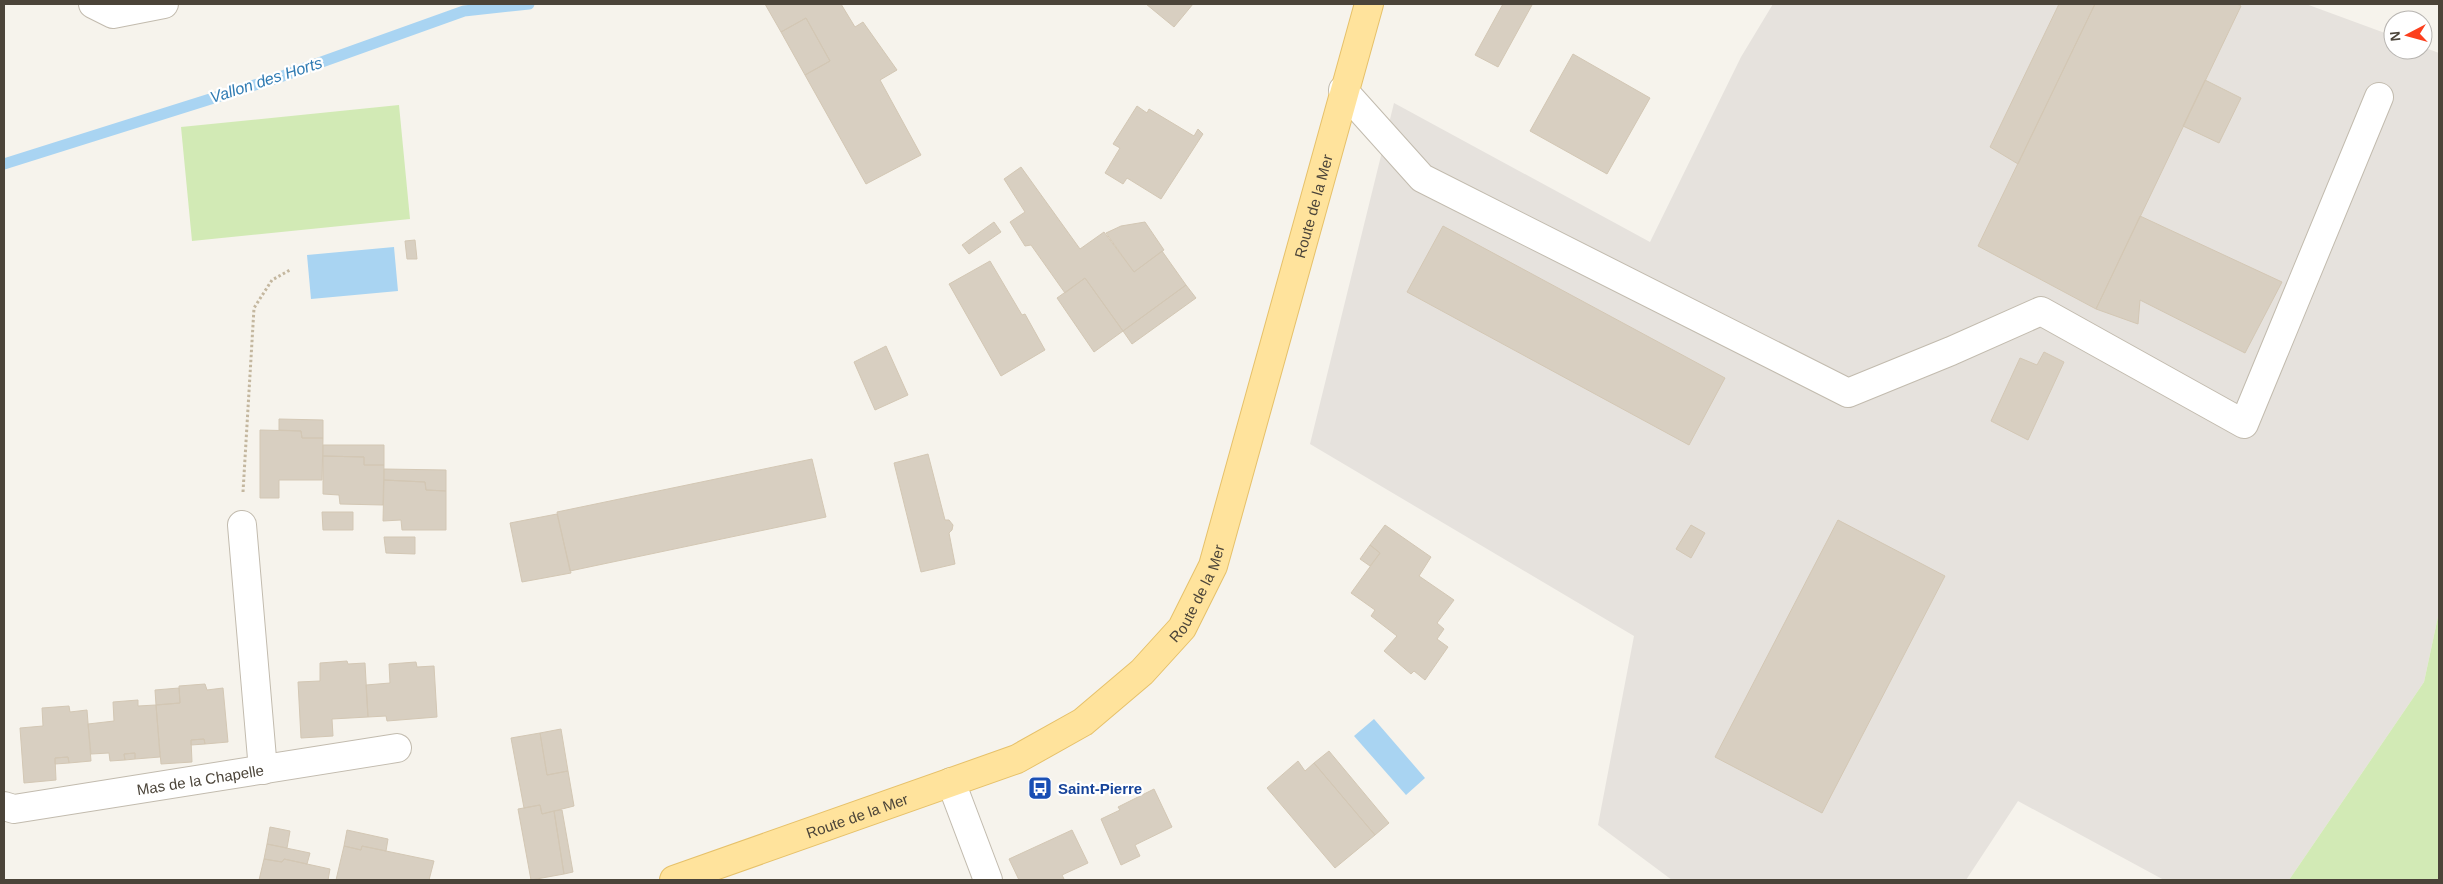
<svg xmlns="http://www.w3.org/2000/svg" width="2443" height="884" viewBox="0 0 2443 884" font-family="Helvetica,sans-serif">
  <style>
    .industrial { fill: #e6e2dd }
    .green { fill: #d2eab5 }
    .water { fill: #a9d4f2 }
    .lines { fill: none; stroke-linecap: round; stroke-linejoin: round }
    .stream { stroke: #a9d4f2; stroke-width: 11 }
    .building { fill: #d8cfc1; stroke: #d3c7b4 }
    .minor-casing { stroke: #c2bbae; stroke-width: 30 }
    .major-casing { stroke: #e6c16a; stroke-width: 30 }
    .path { stroke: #c4b79f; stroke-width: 3; stroke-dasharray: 2.5 2.5; stroke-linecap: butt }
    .minor { stroke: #fff; stroke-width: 28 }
    .major { stroke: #ffe39c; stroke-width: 28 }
    .labels { text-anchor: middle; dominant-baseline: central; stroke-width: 4.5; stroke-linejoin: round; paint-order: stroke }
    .street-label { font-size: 15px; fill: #4b4439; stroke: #fff }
    .transit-label { font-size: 15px; font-weight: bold; fill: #164399; stroke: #fff; text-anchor: start }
    .water-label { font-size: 16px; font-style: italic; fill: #2e7ab2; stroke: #fff }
  </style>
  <rect width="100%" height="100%" fill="#f6f3ec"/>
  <!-- industrial -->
  <path class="industrial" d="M1773,4H2306L2393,36V50H2423V47L2439,53V612L2424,682L2289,880H2164L2018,801L1966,880H1672L1598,825L1634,636L1310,444L1394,103L1650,242L1741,57Z"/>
  <!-- green -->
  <path class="green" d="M399,105L410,219L192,241L181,127Z
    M2439,612V880H2289L2424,682Z"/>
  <!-- water -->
  <path class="water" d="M394,247L398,291L311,299L307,255Z
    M1374,719L1425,778L1406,795L1354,736Z"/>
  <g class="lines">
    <!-- stream -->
    <path class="stream" d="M4,164L277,78L464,11L529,4"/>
  </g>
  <!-- building -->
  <path class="building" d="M765,4H841L855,27L863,22L897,70L880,80L921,155L866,184L805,75L830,61L806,18L781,32Z
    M1146,4H1193L1174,27Z
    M1503,4L1532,5L1498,67L1475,55Z
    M2059,4H2095L2018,164L1990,147Z
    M2095,4H2237L2241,6L2096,309L1978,246Z
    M806,18L830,61L805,75L781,32Z
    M1573,54L1650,98L1607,174L1530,131Z
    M2205,80L2241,98L2219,143L2183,126Z
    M1137,106L1147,113L1149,109L1194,136L1198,129L1203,134L1161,199L1127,178L1123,184L1105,173L1120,148L1113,144Z
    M1021,167L1080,249L1104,232L1134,272L1162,251L1186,285L1123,331L1085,278L1065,293L1031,245L1025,246L1010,222L1025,212L1004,179Z
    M2140,216L2282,282L2245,353L2140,300L2138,324L2096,309Z
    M994,222L1001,232L969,254L962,245Z
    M1145,222L1164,250L1134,272L1106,233L1121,226Z
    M1443,226L1725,378L1689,445L1407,292Z
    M415,240L417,259H407L405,241Z
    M990,261L1022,315L1025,314L1045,350L1001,376L949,284Z
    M1085,278L1123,331L1094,352L1057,298Z
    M1186,285L1196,298L1132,344L1123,331Z
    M886,346L908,395L875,410L854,362Z
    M2044,352L2064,362L2028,440L1991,421L2020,358L2037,365Z
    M279,419L323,420V438H302L301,431L279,430Z
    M260,430L301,431L302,438H323L322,480H279V498H260Z
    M323,445H384V465H364V457L323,456Z
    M928,454L945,520H949L953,525L952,530L949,533L955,564L921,572L894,463Z
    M323,456L364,457V465H384L383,505L340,504L339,495L323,494Z
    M812,459L826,517L570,571L557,512Z
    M384,469L446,470V491L426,490L425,482L384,480Z
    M384,480L425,482L426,490L446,491V530H402L401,520L383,521Z
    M322,512H353V530H323Z
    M557,514L571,573L522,582L510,523Z
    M1838,520L1945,576L1822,813L1715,757Z
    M1385,525L1431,557L1419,576L1454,600L1437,623L1444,629L1437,639L1448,647L1425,680L1414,671L1411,674L1384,651L1397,636L1371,616L1375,610L1351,593L1380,553L1370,545Z
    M1691,525L1705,533L1691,558L1676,549Z
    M384,537H415V554L386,553Z
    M1370,545L1380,553L1370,566L1360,559Z
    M347,661L348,664L365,663L368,717L332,719L333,736L301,738L298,682L320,681V663Z
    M416,662L417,667L434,666L437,717L387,721L386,716L368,717L366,685L390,683L389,664Z
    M205,684L207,690L223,688L228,742L205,744L204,739L191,740L192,762L161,764L156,705L180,703L179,686Z
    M179,688L180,703L156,705L155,690Z
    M138,700V706L156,705L160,757L135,759V753L124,754L125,760L110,761L109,753L91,754L88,724L114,721L113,702Z
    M69,706L70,712L87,710L91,761L69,763L68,757L55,758L56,780L24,783L20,728L43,726L42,708Z
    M561,729L568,771L547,775L540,733Z
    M540,733L547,775L568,771L574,806L542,814L540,805L524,808L511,738Z
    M204,739L205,744L191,745V740Z
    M1329,751L1389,823L1375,835L1314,763Z
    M135,753V759L125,760L124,754Z
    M68,757L69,763L55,764V758Z
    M1298,761L1305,771L1314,763L1375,835L1335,868L1267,788Z
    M1154,789L1172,827L1135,845L1140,856L1121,865L1101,819L1120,810L1118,807Z
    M540,805L542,814L554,811L564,874L531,880L518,809Z
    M562,810L573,872L564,874L554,811Z
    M270,827L290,831L287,848L267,844Z
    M347,830L388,839L386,851L362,846L361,850L344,846Z
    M1072,830L1088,863L1062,875L1064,879L1062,880H1019L1009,859Z
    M267,844L310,853L307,864L284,859L282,862L264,859Z
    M344,846L361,850L362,846L434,861L429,880H336Z
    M264,859L282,862L284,859L330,869L328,880H259Z"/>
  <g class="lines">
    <!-- minor casing -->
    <g class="minor-casing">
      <g id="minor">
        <path d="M93,4L113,14L164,4"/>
        <path d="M1343,90L1422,178L1848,393L1951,351L2041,311L2244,424L2379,97"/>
        <path d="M242,525L263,770"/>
        <path d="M951,782L988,880"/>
        <path id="s1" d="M4,806L14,809L397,748"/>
      </g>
    </g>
    <!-- major casing -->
    <g class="major-casing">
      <g id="major">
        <path id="s2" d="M674,880L1017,759L1083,722L1142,672L1182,628L1213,566L1369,4"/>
      </g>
    </g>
    <!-- path -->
    <path class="path" d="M243,492L254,308L272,280L290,270"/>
    <!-- minor -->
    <use href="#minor" class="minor"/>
    <!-- major -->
    <use href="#major" class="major"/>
  </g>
  <!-- icons -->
  <defs>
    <g id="bus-square" transform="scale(1.25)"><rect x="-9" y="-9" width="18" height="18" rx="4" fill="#1a4fb4" stroke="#fff"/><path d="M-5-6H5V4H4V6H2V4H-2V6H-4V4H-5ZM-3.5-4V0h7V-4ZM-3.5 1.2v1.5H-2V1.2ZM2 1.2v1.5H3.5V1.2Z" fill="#fff"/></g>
  </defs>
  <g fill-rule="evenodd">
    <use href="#bus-square" x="1040" y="788"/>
  </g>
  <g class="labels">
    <!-- street labels -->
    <g class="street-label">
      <text stroke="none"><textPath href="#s2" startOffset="1019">Route de la Mer</textPath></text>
      <text stroke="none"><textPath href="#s2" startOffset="614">Route de la Mer</textPath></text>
      <text stroke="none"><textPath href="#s1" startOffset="199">Mas de la Chapelle</textPath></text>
      <text stroke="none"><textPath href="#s2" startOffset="194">Route de la Mer</textPath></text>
    </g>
    <!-- transit labels -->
    <g class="transit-label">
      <text x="1058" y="788">Saint-Pierre</text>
    </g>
    <!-- water labels -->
    <g class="water-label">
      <text transform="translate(266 80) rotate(-18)">Vallon des Horts</text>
    </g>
  </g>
  <!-- border -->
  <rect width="2443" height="884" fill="none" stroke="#4b4439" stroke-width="10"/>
  <!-- north arrow -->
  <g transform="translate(2408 35) rotate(264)"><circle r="24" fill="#ffffff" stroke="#b7b4b0"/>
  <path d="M0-4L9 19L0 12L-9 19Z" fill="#fc3f1d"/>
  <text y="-8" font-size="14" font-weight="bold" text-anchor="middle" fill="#4b4439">N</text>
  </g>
</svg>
